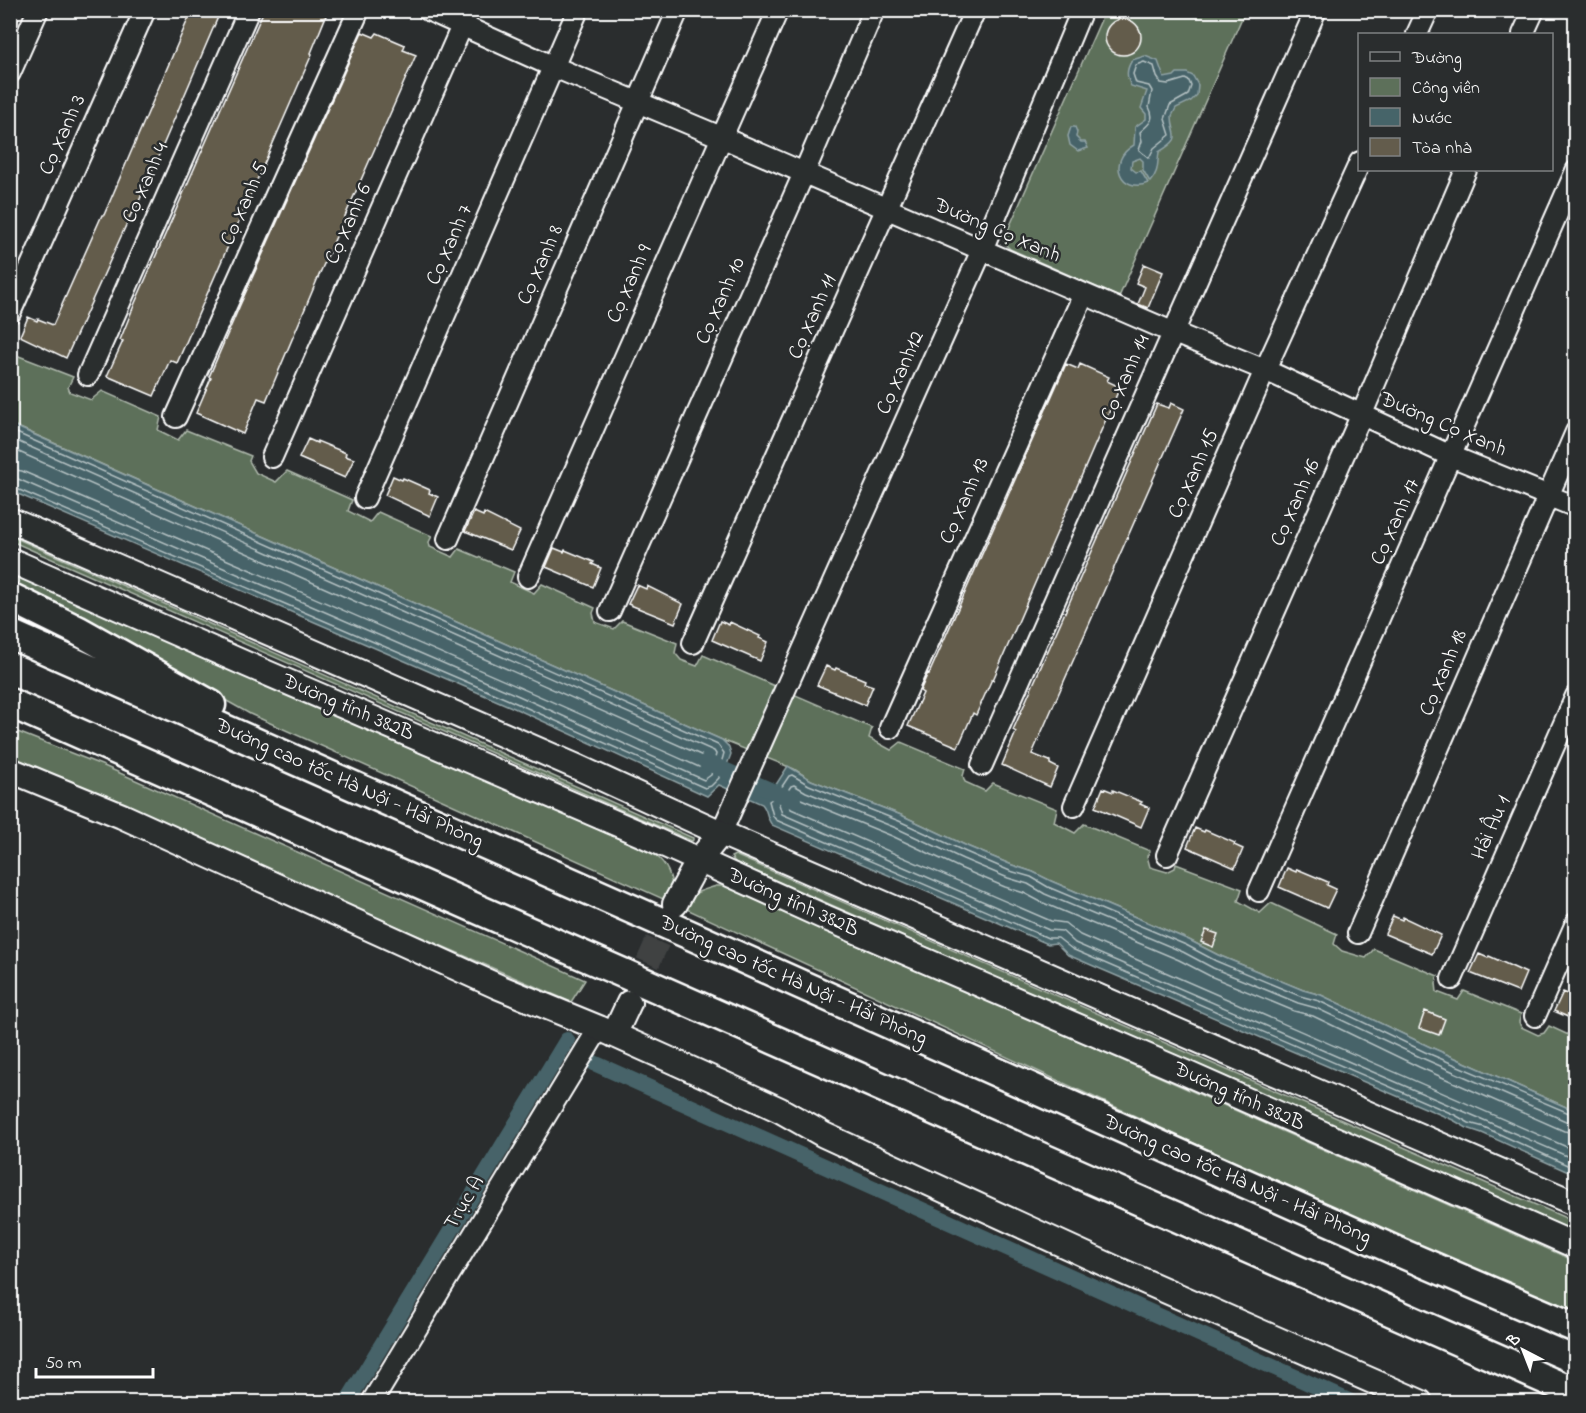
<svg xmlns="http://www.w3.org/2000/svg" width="1586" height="1413" viewBox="0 0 1586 1413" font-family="'Indie Flower',sans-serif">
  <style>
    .green { fill: #5d705a; stroke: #aeb8ac; stroke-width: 1.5 }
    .water { fill: #466469; stroke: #90a2a5; stroke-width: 1.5 }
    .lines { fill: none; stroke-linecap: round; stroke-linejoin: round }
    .shore { stroke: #b5c1c3; stroke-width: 1.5 }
    .canal { stroke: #466469; stroke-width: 16 }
    .building { fill: #635c4c; stroke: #fff; stroke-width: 1.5 }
    .major-tunnel { stroke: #3f4243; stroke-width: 24; stroke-dasharray: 24 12; stroke-linecap: butt }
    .minor-casing { stroke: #fff; stroke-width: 24 }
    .major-casing { stroke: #fff; stroke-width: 28 }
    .highway-casing { stroke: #fff; stroke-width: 33 }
    .minor { stroke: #2a2d2e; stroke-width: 20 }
    .major { stroke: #2a2d2e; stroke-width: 24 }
    .highway { stroke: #2a2d2e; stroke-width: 28 }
    .labels { text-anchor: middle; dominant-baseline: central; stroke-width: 5; stroke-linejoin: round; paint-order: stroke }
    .street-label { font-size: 21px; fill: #fff; stroke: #2a2d2e }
  </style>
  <rect width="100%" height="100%" fill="#2a2d2e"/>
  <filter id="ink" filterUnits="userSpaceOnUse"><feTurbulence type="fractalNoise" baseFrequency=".0167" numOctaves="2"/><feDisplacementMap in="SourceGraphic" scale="12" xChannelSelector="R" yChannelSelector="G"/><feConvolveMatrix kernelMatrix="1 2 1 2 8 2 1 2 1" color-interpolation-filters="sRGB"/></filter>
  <g filter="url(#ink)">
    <!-- green -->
    <path class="green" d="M1105,11H1245L1119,297L1010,249L1005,244L1004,239Z
      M11,353L73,377L68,387L70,392L91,400L102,391L161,417L158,430L178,440L186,430L251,456L249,461L256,473L276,482L287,471L352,500L348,511L370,522L378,512L432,536L429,542L430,547L453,557L459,549L514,572L510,582L534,593L542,584L595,608L593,613L595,622L614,629L622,621L677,643L675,653L681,660L697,666L703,655L872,728L869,738L891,750L901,742L965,769L963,776L965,782L985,791L993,783L1057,809L1054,822L1075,833L1084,824L1150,851L1147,856L1150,867L1167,872L1175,868L1176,864L1242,889L1238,901L1260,913L1271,903L1337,934L1334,944L1342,951L1366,958L1374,949L1438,976L1436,983L1437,992L1458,1000L1464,991L1521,1014L1519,1022L1521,1027L1538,1035L1544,1033L1549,1026L1575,1038V1111L1428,1046L1321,995L1303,990L1218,955L1189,940L1051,881L1033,872L1012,865L969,847L901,815L811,780L794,769L722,740L11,424Z
      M11,536L693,838V840L692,841L11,541Z
      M10,569L168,636L655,855C671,867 674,884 672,903L250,714L11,580Z
      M10,729L104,766L585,980L571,1002L11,759Z
      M735,855L1575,1222V1232L736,863L731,857Z
      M716,886H729L1575,1261V1319L680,906C687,894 703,890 716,886Z"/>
    <!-- water -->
    <path class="water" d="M1145,56L1158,61L1164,78L1174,76L1177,73H1187L1193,76L1198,85L1197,95L1191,101L1176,108L1172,116C1172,137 1185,136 1159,152C1157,165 1159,172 1150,182L1143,170V161L1140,158L1132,161L1131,168L1136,172L1141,171L1148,183C1121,194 1106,161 1134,145L1135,127L1146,119V114L1141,108L1147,91L1131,86C1126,76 1126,70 1132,60Z
      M1071,127H1075L1077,132L1076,137L1081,142H1085L1088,148L1078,151L1070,145L1068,136Z
      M10,424L722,740L729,747L731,754L724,773L770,794L788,766L811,780L901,815L969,847L1012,865L1033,872L1051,881L1189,940L1218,955L1303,990L1321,995L1428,1046L1575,1111V1175L1482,1133L1467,1128L1453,1120L1068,955L1056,943L1048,944L772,825C766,818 768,811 762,804L719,785L707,796L514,708L11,491Z"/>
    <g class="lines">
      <!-- shore -->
      <path class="shore" d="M1144,62L1154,66L1157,77L1161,83L1168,84L1185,79L1189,81L1191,86L1188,95L1170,105L1165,119L1170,135L1154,148L1149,158L1139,150L1142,141L1140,132C1149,124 1156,120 1149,107L1152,91L1149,86L1136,83L1133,74L1136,65Z
        M10,430L718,745L724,753L719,771V778L711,786L705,788L516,703L10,486
        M10,438L714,751L716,754L711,775L704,780L519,696L18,479L10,478
        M10,448L703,756L704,759L703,766L699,767C474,666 248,569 22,471L10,469
        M1576,1116L1425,1052L1319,1001L1300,996L1216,961L1186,945L1048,887L1031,877L1010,871L966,852L899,821L809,785L792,775L789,776L775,797L769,801L773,816L776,820L1048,938H1058L1072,949L1455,1115L1469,1123L1484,1127L1576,1169
        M1576,1124L1568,1122L1422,1058L1316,1008L1298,1003L1213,968L1183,952L1045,894L1028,884L1008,878L963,859L896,828L806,792L794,785L791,786L779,804L782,814L1049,930L1062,931L1075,943L1576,1160
        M1576,1133L1564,1131L1419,1067L1313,1016L1294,1011L1210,976L1179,960L1041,902L1024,893L1005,887L960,868L892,836L796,797L793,798L790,805L791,809L1051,921L1065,923L1080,935L1576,1151"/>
      <!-- canal -->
      <path class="canal" d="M706,762L793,800
        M594,1063L1351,1402
        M347,1402L567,1040"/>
    </g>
    <!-- building -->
    <path class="building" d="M192,10H221L134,213L132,212L66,358L20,336L28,317L37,321L38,319L53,325L102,215H104Z
      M264,10H314L326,16L311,53L312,54L177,363L170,360L154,396L107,376L123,341L120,340L135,303Z
      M1105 37a18 18 0 1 1 36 0a18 18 0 1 1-36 0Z
      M362,32L374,37L377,33L405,45L403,50L416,55L320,273L266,401L258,398L243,434L196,413L211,378L209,377L240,305Z
      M1144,264L1163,272L1148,308L1138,304L1145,287L1136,283Z
      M1066,364L1078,369L1080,364L1109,377L1107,381L1120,387L993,680L992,679L976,715L973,713L958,747L908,726L923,693L920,691L928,673L929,674Z
      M1171,403L1184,409L1032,754L1050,761V764L1058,768L1050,787L1002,765L1016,732L1013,730L1157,404L1169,408Z
      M308,439L317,443V441L346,453L345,456L354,459L345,478L299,458Z
      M393,476L402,480L403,478L430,490L429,493L438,497L430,516L385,495Z
      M474,512L483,516L484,513L520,531L511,550L465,531Z
      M554,548L564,552L565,550L594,562L592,564L601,568L593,587L546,567Z
      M637,585L646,589L647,586L683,604L675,623L628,604Z
      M720,621L729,625L730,622L760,636L759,638L768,642L760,661L712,640Z
      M826,666L835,670L836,668L865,680L864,683L873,686L865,705L817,685Z
      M1103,788L1113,792V790L1142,802L1140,804L1149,808L1141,827L1095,807Z
      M1195,828L1204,832L1205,830L1235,843L1234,845L1243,849L1235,868L1187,847Z
      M1287,868L1296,872L1297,869L1328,882L1327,885L1336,889L1327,908L1279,887Z
      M1393,916L1402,920L1403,917L1441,935L1432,954L1385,934Z
      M1206,930L1218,934L1213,947L1201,942Z
      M1479,954L1488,958L1489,956L1526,973L1518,992L1470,973Z
      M1563,992L1575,997V1020L1554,1011Z
      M1425,1011L1445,1019L1439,1035L1419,1028Z"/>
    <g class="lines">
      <!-- major-tunnel -->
      <path class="major-tunnel" d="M633,996L673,907"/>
      <!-- minor casing -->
      <g class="minor-casing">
        <path id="minor" d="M428,10L554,67L721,137L1172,332L1265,370L1451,456L1576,507
          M1417,34L1428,10
          M1523,34L1534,10
          M10,73L38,10
          M10,313L145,10
          M88,375L249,10
          M176,417L359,10
          M272,457L469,10
          M365,498L578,10
          M448,539L678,10
          M528,577L778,10
          M610,611L804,173L874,10
          M693,643L975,10
          M890,728L1084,294
          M982,765L1316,10
          M1074,806L1265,370L1360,162
          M721,833L982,250L1082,10
          M1167,855L1361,416L1466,170
          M1259,891L1576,171
          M1358,933L1576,432
          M1452,979L1576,696
          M1535,1016L1576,923
          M372,1402L599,1028"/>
      </g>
      <!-- major casing -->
      <g class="major-casing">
        <path id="major" d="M10,520L575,766L721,833L1576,1204
          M10,560L246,664L641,834L822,916L1188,1074L1576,1246
          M10,770L122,816L499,987L599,1028L726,1085L780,1110L824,1135L1112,1267L1420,1402
          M675,904L699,860L721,833
          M614,1035L629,1003"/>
      </g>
      <!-- highway casing -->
      <g class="highway-casing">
        <path id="highway" d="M10,597L77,630L211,705
          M10,634L688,934L1401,1253L1576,1328
          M10,703L1576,1393"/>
      </g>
      <!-- minor -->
      <use href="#minor" class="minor"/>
      <!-- major -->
      <use href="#major" class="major"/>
      <!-- highway -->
      <use href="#highway" class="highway"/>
    </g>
  </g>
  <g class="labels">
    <!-- street labels -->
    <g class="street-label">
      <text transform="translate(63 135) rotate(-66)">Cọ Xanh 3</text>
      <text transform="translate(146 183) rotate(-66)">Cọ Xanh 4</text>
      <text transform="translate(245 204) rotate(-66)">Cọ Xanh 5</text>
      <text transform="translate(349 224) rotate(-66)">Cọ Xanh 6</text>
      <text transform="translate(997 231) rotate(23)">Đường Cọ Xanh</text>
      <text transform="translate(450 245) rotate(-66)">Cọ Xanh 7</text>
      <text transform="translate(541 265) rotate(-66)">Cọ Xanh 8</text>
      <text transform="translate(630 284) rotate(-66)">Cọ Xanh 9</text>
      <text transform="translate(721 301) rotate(-66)">Cọ Xanh 10</text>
      <text transform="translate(813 317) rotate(-66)">Cọ Xanh 11</text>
      <text transform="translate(901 373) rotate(-66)">Cọ Xanh12</text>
      <text transform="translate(1126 378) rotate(-66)">Cọ Xanh 14</text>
      <text transform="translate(1443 425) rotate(23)">Đường Cọ Xanh</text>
      <text transform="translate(1194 474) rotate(-66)">Cọ Xanh 15</text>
      <text transform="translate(965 501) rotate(-66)">Cọ Xanh 13</text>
      <text transform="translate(1296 503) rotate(-66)">Cọ Xanh 16</text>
      <text transform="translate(1396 522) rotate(-66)">Cọ Xanh 17</text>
      <text transform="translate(1444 673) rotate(-67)">Cọ Xanh 18</text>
      <text transform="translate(348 708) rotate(23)">Đường tỉnh 382B</text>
      <text transform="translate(349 784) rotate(24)">Đường cao tốc Hà Nội - Hải Phòng</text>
      <text transform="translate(1492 828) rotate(-66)">Hải Âu 1</text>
      <text transform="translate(793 903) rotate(24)">Đường tỉnh 382B</text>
      <text transform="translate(793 981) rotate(24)">Đường cao tốc Hà Nội - Hải Phòng</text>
      <text transform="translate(1239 1097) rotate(24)">Đường tỉnh 382B</text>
      <text transform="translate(1237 1180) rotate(24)">Đường cao tốc Hà Nội - Hải Phòng</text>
      <text transform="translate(465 1203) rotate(-59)">Trục A</text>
    </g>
  </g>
  <!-- margin -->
  <rect width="1586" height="1413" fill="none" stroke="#2a2d2e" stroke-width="36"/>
  <rect x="18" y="18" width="1550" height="1377" fill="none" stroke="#fff" stroke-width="2" filter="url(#ink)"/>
  <!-- legend -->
  <rect x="1358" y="33" width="195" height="138" fill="#2a2d2e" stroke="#7f8182" stroke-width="1.5"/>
  <rect x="1370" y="52" width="30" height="9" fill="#2a2d2e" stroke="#7f8182" stroke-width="1.5"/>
  <text x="1412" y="63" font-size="18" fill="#ffffff">Đường</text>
  <rect x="1370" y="78" width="30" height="18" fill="#5d705a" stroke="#7f8182" stroke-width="1.5"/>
  <text x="1412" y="93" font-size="18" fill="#ffffff">Công viên</text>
  <rect x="1370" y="108" width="30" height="18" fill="#466469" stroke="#7f8182" stroke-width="1.5"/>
  <text x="1412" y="123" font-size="18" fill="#ffffff">Nước</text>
  <rect x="1370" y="138" width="30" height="18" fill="#635c4c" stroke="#7f8182" stroke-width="1.5"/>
  <text x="1412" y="153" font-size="18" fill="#ffffff">Tòa nhà</text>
  <!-- north arrow -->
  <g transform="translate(1523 1350) rotate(318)" stroke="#2a2d2e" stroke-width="4.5" paint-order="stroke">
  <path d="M0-4.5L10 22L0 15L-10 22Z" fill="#ffffff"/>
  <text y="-9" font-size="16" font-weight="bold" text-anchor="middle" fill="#ffffff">B</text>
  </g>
  <!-- scale -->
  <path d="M36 1368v9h117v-9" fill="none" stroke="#ffffff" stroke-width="3"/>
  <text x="45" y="1368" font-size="18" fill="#ffffff" stroke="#2a2d2e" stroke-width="4.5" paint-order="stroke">50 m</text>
</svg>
